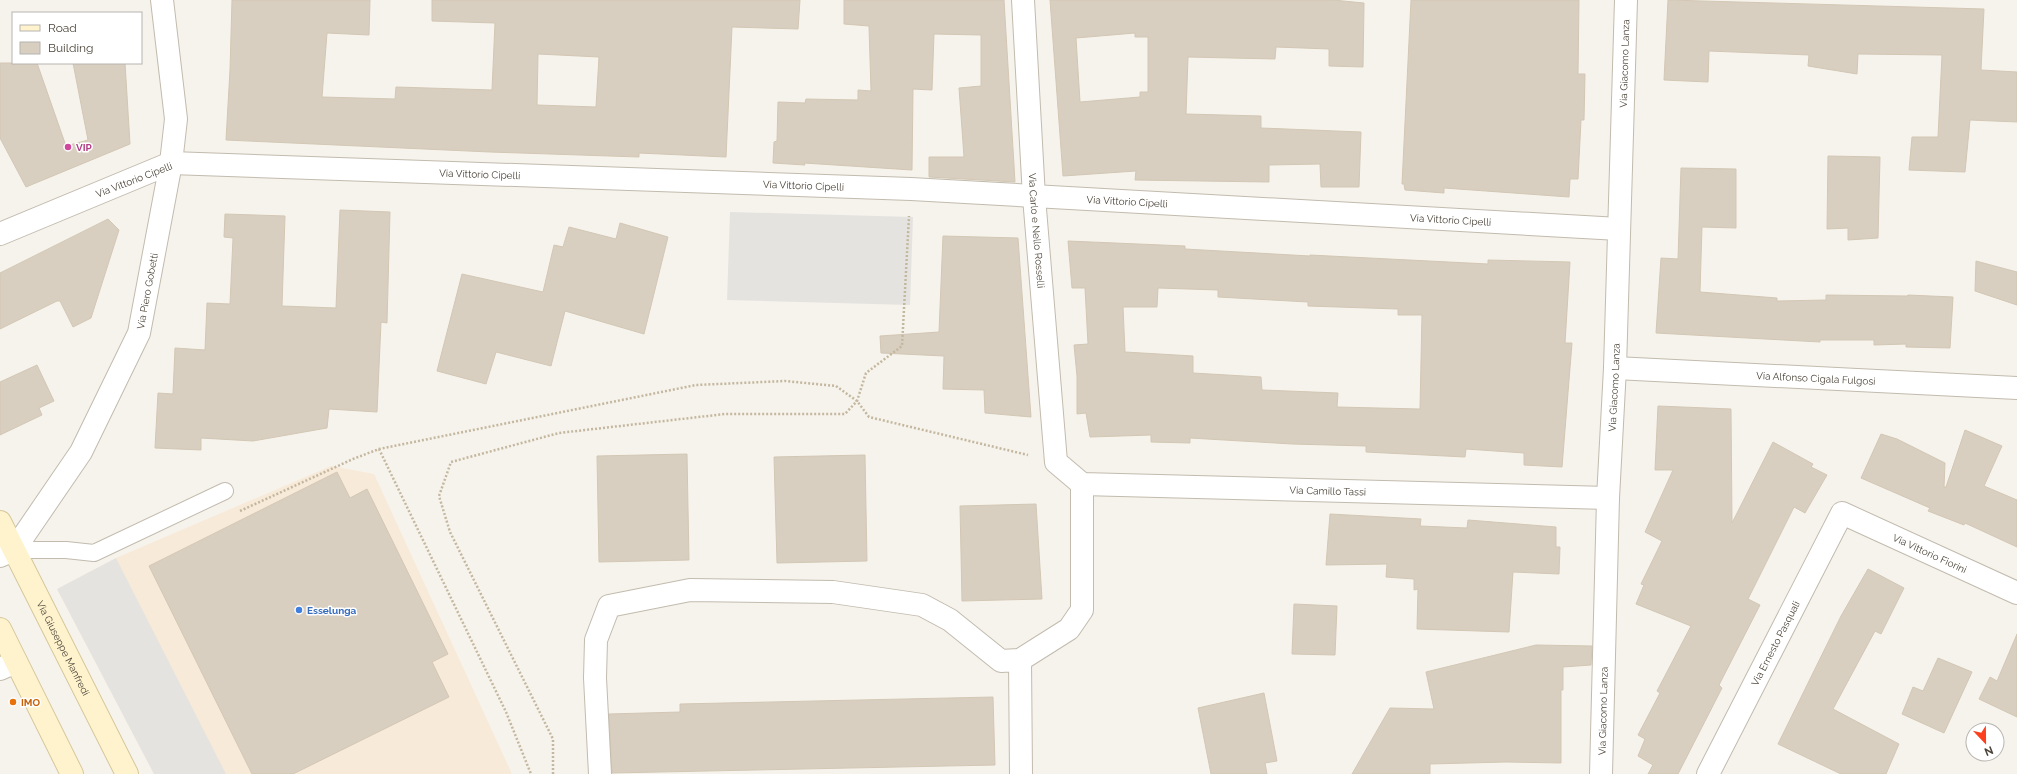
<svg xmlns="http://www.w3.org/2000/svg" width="2017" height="774" viewBox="0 0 2017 774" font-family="Raleway,sans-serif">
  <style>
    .commercial { fill: #f7ead8 }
    .parking { fill: #e5e3e0 }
    .building { fill: #d8cfc1; stroke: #d3c7b4; fill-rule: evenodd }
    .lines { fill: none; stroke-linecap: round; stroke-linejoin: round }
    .service-casing { stroke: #c2bbae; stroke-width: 18 }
    .pedestrian-casing { stroke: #c2bbae; stroke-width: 24 }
    .minor-casing { stroke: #c2bbae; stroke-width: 24 }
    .secondary-casing { stroke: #d6c79b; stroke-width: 24 }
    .path { stroke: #c4b79f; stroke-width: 2.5; stroke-dasharray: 2 2; stroke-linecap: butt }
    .service { stroke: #fff; stroke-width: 16 }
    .pedestrian { stroke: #fff; stroke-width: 22 }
    .minor { stroke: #fff; stroke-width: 22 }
    .secondary { stroke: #fff3cd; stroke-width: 22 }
    .hotel-dot { fill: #d1479c; stroke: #fff; stroke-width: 1.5 }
    .shop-dot { fill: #3f7fe0; stroke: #fff; stroke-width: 1.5 }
    .food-dot { fill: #e8710a; stroke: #fff; stroke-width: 1.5 }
    .labels { text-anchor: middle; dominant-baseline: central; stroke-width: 3; stroke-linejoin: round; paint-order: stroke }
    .street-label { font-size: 10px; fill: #4b4439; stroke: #fff }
    .hotel-label { font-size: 10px; font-weight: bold; fill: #b23c85; stroke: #fff; text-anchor: start }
    .shop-label { font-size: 10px; font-weight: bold; fill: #366cbe; stroke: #fff; text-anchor: start }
    .food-label { font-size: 10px; font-weight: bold; fill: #c56008; stroke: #fff; text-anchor: start }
  </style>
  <rect width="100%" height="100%" fill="#f6f3ec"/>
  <!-- commercial -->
  <path class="commercial" d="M331,466L374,474L512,774H154L57,589L116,558Z"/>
  <!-- parking -->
  <path class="parking" d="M730,212L913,217L910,305L727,300Z
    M116,558L226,774H154L57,589Z"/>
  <!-- building -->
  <path class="building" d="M232,0H370L369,35L327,33L322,97L395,99L396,87L492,90L495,23L432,21V0H800L798,29L732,27L726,157L639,153V157L490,152L226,140L230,70ZM538,54L599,57L596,107L537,105Z
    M844,0H1004L1015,182L929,177V157H964L959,88L981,86V35L934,34L932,90L913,89L912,170L804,163L805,165L773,163L774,142L777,141L778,102L805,103L806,99L858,100V90L871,91L869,26L844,24Z
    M1050,0H1333L1364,3L1363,67L1329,66V49L1276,47L1275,59L1188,57L1186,114L1261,116V128L1361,132L1359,187H1321L1320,164L1269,165V182L1135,180L1136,171L1063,176ZM1135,33V37H1148V92H1140V97L1080,102L1076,38Z
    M1411,0H1579L1578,74H1585L1584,120H1581L1578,179H1570L1569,197L1444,188V193L1405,190L1404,184H1402Z
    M1668,0L1984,9L1981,70L2017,72V122L1970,120L1965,172L1909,170L1912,137H1938L1942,55L1858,54L1857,74L1808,66L1809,55L1709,51L1708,82L1664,80Z
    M0,63H37L66,146L88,140L73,63H125L130,144L26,187L0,138Z
    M1828,156L1880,157L1878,238L1848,240V228L1827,229Z
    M1681,168L1736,169V228L1702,227L1700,292L1777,298V301L1826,300V295L1907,296L1908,295L1953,297L1950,348L1906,347V344L1874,345V340H1820V342L1656,333L1661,258L1678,259Z
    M340,210L390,212L387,323L381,322L377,412L329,409L327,428L253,441L201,438V450L155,448L158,393L173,394L175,348L205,350L207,303L230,304L233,238L224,237L225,214L285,216L282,306L336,308Z
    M108,219L119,230L91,318L73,327L60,301H57L0,329V273Z
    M620,223L668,237L644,334L565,311L551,366L496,352L486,384L437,371L462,274L543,292L554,245L563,247L569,227L616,239Z
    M943,236L1018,238L1031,417L985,413L984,390L943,389L944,356L881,353L880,336L939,332Z
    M1068,241L1185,246V249L1310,256V255L1488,264V260L1570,262L1565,343H1572L1562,467L1524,465V453L1466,449L1465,457L1366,452V446L1292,444L1190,438V443L1151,442V435L1090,437L1086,413L1077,414V376L1074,345L1088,344L1085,288H1072ZM1158,288L1218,290V297L1308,302V306L1398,309V315H1422L1420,409L1337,407L1338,393L1262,390L1261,377L1193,373V356L1125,352L1123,307H1157Z
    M1976,261L2017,272V305L1975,291Z
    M37,365L54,401L39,408L42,415L0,435V382Z
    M1658,406L1731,409L1732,523L1773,442L1813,464L1811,467L1827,475L1805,513L1794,507L1748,599L1760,605L1719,685L1722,688L1678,774H1648L1653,765L1638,756L1645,739L1638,735L1660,693L1657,691L1691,626L1636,604L1644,585L1641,584L1662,541L1645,532L1673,470H1655Z
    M1965,430L2002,446L1984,486L2017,500V547L1965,523L1964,525L1928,511L1930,508L1861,478L1881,434L1897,439L1945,463L1944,487H1946Z
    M687,454L689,560L599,562L597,456Z
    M865,455L867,561L777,563L774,457Z
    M337,472L350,498L367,489L448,654L432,662L449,697L293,774H252L149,566Z
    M1036,504L1042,599L962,601L960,506Z
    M1330,514L1421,519L1420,526L1467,528L1468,520L1556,527V547H1560L1559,574L1513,572L1509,632L1417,629L1418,589L1414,590V579L1386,577L1387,564L1326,565Z
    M1868,569L1904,588L1881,634L1875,631L1833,709L1899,744L1886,774H1841L1778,744L1841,616Z
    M1294,604L1337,606L1335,655L1292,654Z
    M2017,634V717L1979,699L1990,677L1997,681Z
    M1536,645L1592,646L1591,665L1563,667V690H1561V763L1506,762L1430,764V774H1352L1390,708L1434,709L1426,672Z
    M1938,658L1972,672L1944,733L1902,714L1913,687L1923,691Z
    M1264,693L1277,761L1265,763L1267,774H1211L1198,708Z
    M993,697L995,765L612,773L609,714L680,712V704Z"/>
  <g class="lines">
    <!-- service casing -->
    <g class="service-casing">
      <path id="service" d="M14,550H66L94,553L225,491"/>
    </g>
    <!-- pedestrian casing -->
    <g class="pedestrian-casing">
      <path id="pedestrian" d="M1020,660L1021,774
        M600,774L595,678L596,640L609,606L690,590L833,592L922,605L950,620L1001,661L1020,660L1069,629L1082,610V484"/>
    </g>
    <!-- minor casing -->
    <g class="minor-casing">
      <g id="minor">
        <path id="s1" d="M1023,0L1034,197L1056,462L1082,484L1608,498"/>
        <path id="s2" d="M0,234L171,163L911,189L1619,229"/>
        <path id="s3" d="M1615,368L2017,388"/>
        <path id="s4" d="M0,556L14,550L81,452L139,333L171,163L176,119L162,0"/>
        <path d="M0,669L16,662"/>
        <path id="s5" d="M1601,774L1608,498L1615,368L1626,0"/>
        <path id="s6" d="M1708,774L1842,513L2017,593"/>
      </g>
    </g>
    <!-- secondary casing -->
    <g class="secondary-casing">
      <g id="secondary">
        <path id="s7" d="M0,522L127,774"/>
        <path d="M0,629L72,774"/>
      </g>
    </g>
    <!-- path -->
    <path class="path" d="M379,449L506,712L531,774
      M240,511L353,459L379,449L696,385L785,381L836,386L857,401L869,417L1028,455
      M553,774V739L450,532L439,496L451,462L559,433L725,414H845L857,401L866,373L902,346L909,216"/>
    <!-- service -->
    <use href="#service" class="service"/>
    <!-- pedestrian -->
    <use href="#pedestrian" class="pedestrian"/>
    <!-- minor -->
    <use href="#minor" class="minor"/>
    <!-- secondary -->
    <use href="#secondary" class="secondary"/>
  </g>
  <!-- markers -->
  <circle class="hotel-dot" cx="68" cy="147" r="4"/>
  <circle class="shop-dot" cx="299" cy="610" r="4"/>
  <circle class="food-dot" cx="13" cy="702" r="4"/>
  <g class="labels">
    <!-- street labels -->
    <g class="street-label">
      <text stroke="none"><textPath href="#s5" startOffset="711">Via Giacomo Lanza</textPath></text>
      <text stroke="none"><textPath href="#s2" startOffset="494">Via Vittorio Cipelli</textPath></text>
      <text transform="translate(134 180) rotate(-21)">Via Vittorio Cipelli</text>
      <text stroke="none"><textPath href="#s2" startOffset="818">Via Vittorio Cipelli</textPath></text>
      <text stroke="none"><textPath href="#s2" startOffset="1142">Via Vittorio Cipelli</textPath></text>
      <text stroke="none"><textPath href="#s2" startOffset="1466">Via Vittorio Cipelli</textPath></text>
      <text stroke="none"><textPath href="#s1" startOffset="231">Via Carlo e Nello Rosselli</textPath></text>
      <text stroke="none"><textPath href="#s4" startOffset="309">Via Piero Gobetti</textPath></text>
      <text stroke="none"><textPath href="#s3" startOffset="201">Via Alfonso Cigala Fulgosi</textPath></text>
      <text stroke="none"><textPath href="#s5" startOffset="387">Via Giacomo Lanza</textPath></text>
      <text stroke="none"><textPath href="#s1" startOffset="743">Via Camillo Tassi</textPath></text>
      <text stroke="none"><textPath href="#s6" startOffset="390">Via Vittorio Fiorini</textPath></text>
      <text stroke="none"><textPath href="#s6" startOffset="147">Via Ernesto Pasquali</textPath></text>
      <text stroke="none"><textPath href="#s7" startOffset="141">Via Giuseppe Manfredi</textPath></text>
      <text stroke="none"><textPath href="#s5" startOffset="63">Via Giacomo Lanza</textPath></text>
    </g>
    <!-- hotel labels -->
    <g class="hotel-label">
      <text x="76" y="147">VIP</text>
    </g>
    <!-- shop labels -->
    <g class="shop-label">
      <text x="307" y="610">Esselunga</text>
    </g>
    <!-- food labels -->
    <g class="food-label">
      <text x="21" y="702">IMO</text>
    </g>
  </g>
  <!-- legend -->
  <rect x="12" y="12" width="130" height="52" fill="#ffffff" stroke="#b7b4b0"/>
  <rect x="20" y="25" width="20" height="6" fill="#fff3cd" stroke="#b7b4b0"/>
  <text x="48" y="32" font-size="12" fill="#4b4439">Road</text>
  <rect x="20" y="42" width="20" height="12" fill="#d8cfc1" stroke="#b7b4b0"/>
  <text x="48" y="52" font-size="12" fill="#4b4439">Building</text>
  <!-- north arrow -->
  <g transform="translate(1985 742) rotate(158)"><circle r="19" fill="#ffffff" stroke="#b7b4b0"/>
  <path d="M0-3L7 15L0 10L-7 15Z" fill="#fc3f1d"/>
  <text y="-6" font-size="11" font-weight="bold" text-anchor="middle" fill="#4b4439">N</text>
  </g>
</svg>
